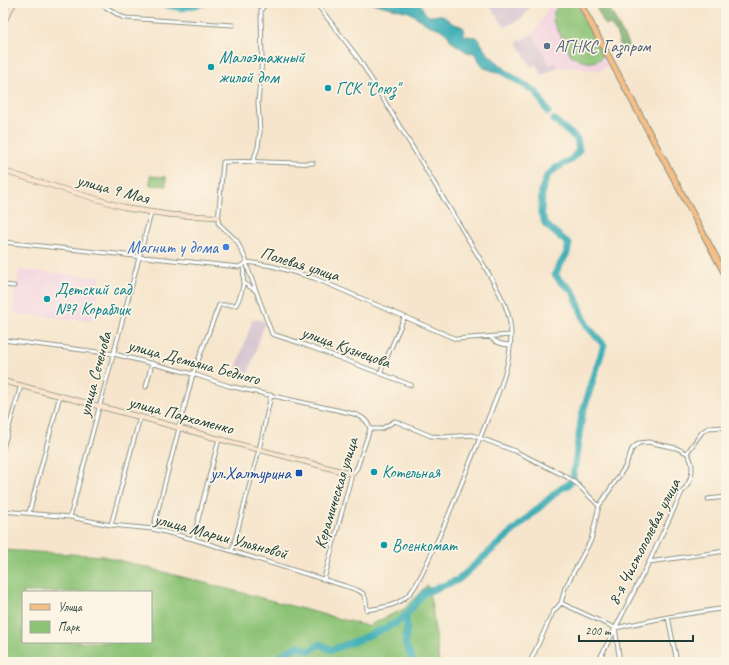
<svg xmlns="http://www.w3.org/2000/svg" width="729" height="665" viewBox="0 0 729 665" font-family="Caveat,sans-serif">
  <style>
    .built { fill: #f2cfe1 }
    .industrial { fill: #cfbdcf }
    .green { fill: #8cc376; stroke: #568055; fill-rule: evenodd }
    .forest { fill: #71a967; stroke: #48734e }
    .water { fill: #3daeb6; stroke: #2e7675 }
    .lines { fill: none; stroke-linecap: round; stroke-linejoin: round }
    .river { stroke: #3daeb6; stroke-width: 7 }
    .street-casing { stroke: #8a9180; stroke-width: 5 }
    .secondary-casing { stroke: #8a9180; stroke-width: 6 }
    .primary-casing { stroke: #8a9180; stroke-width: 7 }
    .street { stroke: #fff; stroke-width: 3 }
    .secondary { stroke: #fbe5cf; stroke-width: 4.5 }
    .primary { stroke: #f6be87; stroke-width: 5 }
    .service-dot { fill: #5c6f8a; stroke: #fcf5e5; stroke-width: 1.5 }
    .culture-dot { fill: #0f9aa8; stroke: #fcf5e5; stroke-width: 1.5 }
    .shop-dot { fill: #3f7fe0; stroke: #fcf5e5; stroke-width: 1.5 }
    .transit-dot { fill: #1a4fb4; stroke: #fcf5e5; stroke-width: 1.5 }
    .labels { text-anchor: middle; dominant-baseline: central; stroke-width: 3.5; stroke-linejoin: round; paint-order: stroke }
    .service-label { font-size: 17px; fill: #4e5e75; stroke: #fcf5e5; text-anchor: start }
    .culture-label { font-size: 17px; fill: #0d838f; stroke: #fcf5e5; text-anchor: start }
    .street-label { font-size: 17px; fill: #1f3d34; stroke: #fcf5e5 }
    .shop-label { font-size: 17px; fill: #366cbe; stroke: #fcf5e5; text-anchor: end }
    .transit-label { font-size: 17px; fill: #164399; stroke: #fcf5e5; text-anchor: end }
  </style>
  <rect width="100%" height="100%" fill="#fcf5e5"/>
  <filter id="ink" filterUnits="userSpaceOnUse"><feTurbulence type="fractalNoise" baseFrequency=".025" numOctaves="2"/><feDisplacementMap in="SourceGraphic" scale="8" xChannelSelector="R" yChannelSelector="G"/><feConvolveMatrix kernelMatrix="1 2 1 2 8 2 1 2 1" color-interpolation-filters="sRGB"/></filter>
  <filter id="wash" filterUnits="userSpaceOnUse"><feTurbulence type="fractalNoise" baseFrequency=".012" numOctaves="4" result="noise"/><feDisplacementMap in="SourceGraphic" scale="16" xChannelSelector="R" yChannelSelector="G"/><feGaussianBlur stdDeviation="0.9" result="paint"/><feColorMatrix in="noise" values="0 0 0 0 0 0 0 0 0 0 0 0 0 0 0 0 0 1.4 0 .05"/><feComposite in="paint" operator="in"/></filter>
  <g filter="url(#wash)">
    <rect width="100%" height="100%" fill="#f6e5cc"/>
    <!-- built -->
    <path class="built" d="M552,3H575L608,66L600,70L558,67L542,75L536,64L531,67L517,42L533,34Z
      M20,270L101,277L92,321L13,314L15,291Z"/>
    <!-- industrial -->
    <path class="industrial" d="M489,3H533L523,18L505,27L495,14Z
      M533,34L550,65L555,63L558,67L542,75L536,64L531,67L517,42Z
      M253,318L265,322L247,379L234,375Z"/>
    <!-- green -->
    <path class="green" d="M560,3H574L577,5L601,53L602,57C595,66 579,62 571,55L553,21L554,12Z
      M150,176L166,177V186L150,185Z
      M3,550L103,556L367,626L404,609L427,585L432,606L439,662H3ZM23,592H151V642H23Z"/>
    <!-- forest -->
    <path class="forest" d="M594,3H607L628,44V52L621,48L616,32L610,24L605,25Z"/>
    <!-- water -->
    <path class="water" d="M370,3H420C423,8 425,17 432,16C436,16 438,14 442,15C446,17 448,20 452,23C456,25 460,25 464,28V34L466,36L477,37L487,53L509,72V74H504L484,68L474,53L467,52L456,45L451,41L447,34L440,29L428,25L409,12Z"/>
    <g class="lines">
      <!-- river -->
      <path class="river" d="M158,3L181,8L204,3
        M500,70L536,92L548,112
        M554,120L577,139L579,150L571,160L556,168L547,176L542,190L541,213L546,225L569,244L567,253L555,274L560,281L573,291L587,326L604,345L582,415L573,478
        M406,615L407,627L405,643L413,662
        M269,662L298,646L310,651L320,644L331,650L361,639L396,623L406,615L424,593L458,580L560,489L568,485L571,481"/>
    </g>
  </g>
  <g filter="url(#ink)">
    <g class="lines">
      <!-- street casing -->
      <g class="street-casing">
        <path id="street" d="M99,3L122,17L126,18L233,25
          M253,161L258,147L260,132L258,102L262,60L261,10L266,3
          M313,163C283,164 253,160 223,162L218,223L237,241L246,260L248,269L272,334L300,343L411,385
          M3,242L239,267L247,262L272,266L314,278L456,339L511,335
          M244,283L256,291
          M3,285L14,286
          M490,337C496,343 502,345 510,345
          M3,340L114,354L193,374L229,386L350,413C359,415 368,419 370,429
          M380,373L404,318
          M146,387L152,363
          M3,448L21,385
          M687,453L702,432L708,428L726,427
          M708,499L726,497
          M3,511L70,517L111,525L153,529L193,539L345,586C362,592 366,590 367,610C384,607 399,606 411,592C420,581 426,565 432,552C450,515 464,476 480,438C493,405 511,370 511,334C511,308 496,288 485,267L359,59L316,3
          M29,513L60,395
          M70,517L151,213
          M111,525L140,417
          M153,529L193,374L219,305H236C243,292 245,281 243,265
          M193,539L219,439
          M232,551L259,450L271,395
          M649,562L726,551
          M324,579L352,474L357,468L370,429H381L395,421L431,436L444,437L472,435L515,451L567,477L577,484L599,506
          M561,603L615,628L668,617L726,608
          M668,617L677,662
          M615,628L620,662
          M530,662L553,612L561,603L565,588L591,540L599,506L625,467L632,449L639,443L648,442L676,448L687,453
          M598,662L649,562L682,492C692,481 696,466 687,453"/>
      </g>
      <!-- secondary casing -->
      <g class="secondary-casing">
        <path id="secondary" d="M3,23L14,3
          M3,171L130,209L172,215L218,217
          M3,381L140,417L219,439L352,474"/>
      </g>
      <!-- primary casing -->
      <g class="primary-casing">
        <path id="primary" d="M580,3L726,276"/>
      </g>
      <!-- street -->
      <use href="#street" class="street"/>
      <!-- secondary -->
      <use href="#secondary" class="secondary"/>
      <!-- primary -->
      <use href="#primary" class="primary"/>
    </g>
  </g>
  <!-- markers -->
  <circle class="service-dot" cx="547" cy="46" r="4"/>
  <g class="culture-dot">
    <circle cx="211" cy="67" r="4"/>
    <circle cx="328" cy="88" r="4"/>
    <circle cx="47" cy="299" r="4"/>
    <circle cx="374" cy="472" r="4"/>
    <circle cx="384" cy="545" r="4"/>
  </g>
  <circle class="shop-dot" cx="226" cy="247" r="4"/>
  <rect class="transit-dot" x="295" y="469" width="8" height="8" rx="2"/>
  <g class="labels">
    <!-- service labels -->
    <g class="service-label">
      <text x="555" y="46">АГНКС Газпром</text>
    </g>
    <!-- culture labels -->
    <g class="culture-label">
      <text x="219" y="57">Малоэтажный<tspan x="219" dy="20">жилой дом</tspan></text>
      <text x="336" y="88">ГСК "Союз"</text>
      <text x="55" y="289">Детский сад<tspan x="55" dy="20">№7 Кораблик</tspan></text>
      <text x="382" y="472">Котельная</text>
      <text x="392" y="545">Военкомат</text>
    </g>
    <!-- street labels -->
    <g class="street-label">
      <text transform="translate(113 189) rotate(15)">улица 9 Мая</text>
      <text transform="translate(300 264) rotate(17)">Полевая улица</text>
      <text transform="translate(346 347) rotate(20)">улица Кузнецова</text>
      <text transform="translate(194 362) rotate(15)">улица Демьяна Бедного</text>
      <text transform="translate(95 374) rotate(-75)">улица Сеченова</text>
      <text transform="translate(181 415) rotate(15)">улица Пархоменко</text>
      <text transform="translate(336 493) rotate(-73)">Керамическая улица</text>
      <text transform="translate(221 536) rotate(15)">улица Марии Ульяновой</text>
      <text transform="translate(644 542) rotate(-63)">8-я Чистополевая улица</text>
    </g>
    <!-- shop labels -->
    <g class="shop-label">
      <text x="218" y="247">Магнит у дома</text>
    </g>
    <!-- transit labels -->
    <g class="transit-label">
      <text x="291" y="473">ул.Халтурина</text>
    </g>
  </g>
  <!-- margin -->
  <rect width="729" height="665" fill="none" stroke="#fcf5e5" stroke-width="16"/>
  <!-- legend -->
  <rect x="22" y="591" width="130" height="52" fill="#fcf5e5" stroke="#a4ab9e"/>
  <rect x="30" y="604" width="20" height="6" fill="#f6be87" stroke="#a4ab9e"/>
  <text x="58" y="611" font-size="12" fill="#1f3d34">Улица</text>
  <rect x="30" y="621" width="20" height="12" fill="#8cc376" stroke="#a4ab9e"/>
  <text x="58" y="631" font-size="12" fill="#1f3d34">Парк</text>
  <!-- scale -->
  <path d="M579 635v6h114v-6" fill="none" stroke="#1f3d34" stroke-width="2"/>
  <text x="585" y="635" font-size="12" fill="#1f3d34" stroke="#fcf5e5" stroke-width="3" paint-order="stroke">200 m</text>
</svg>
